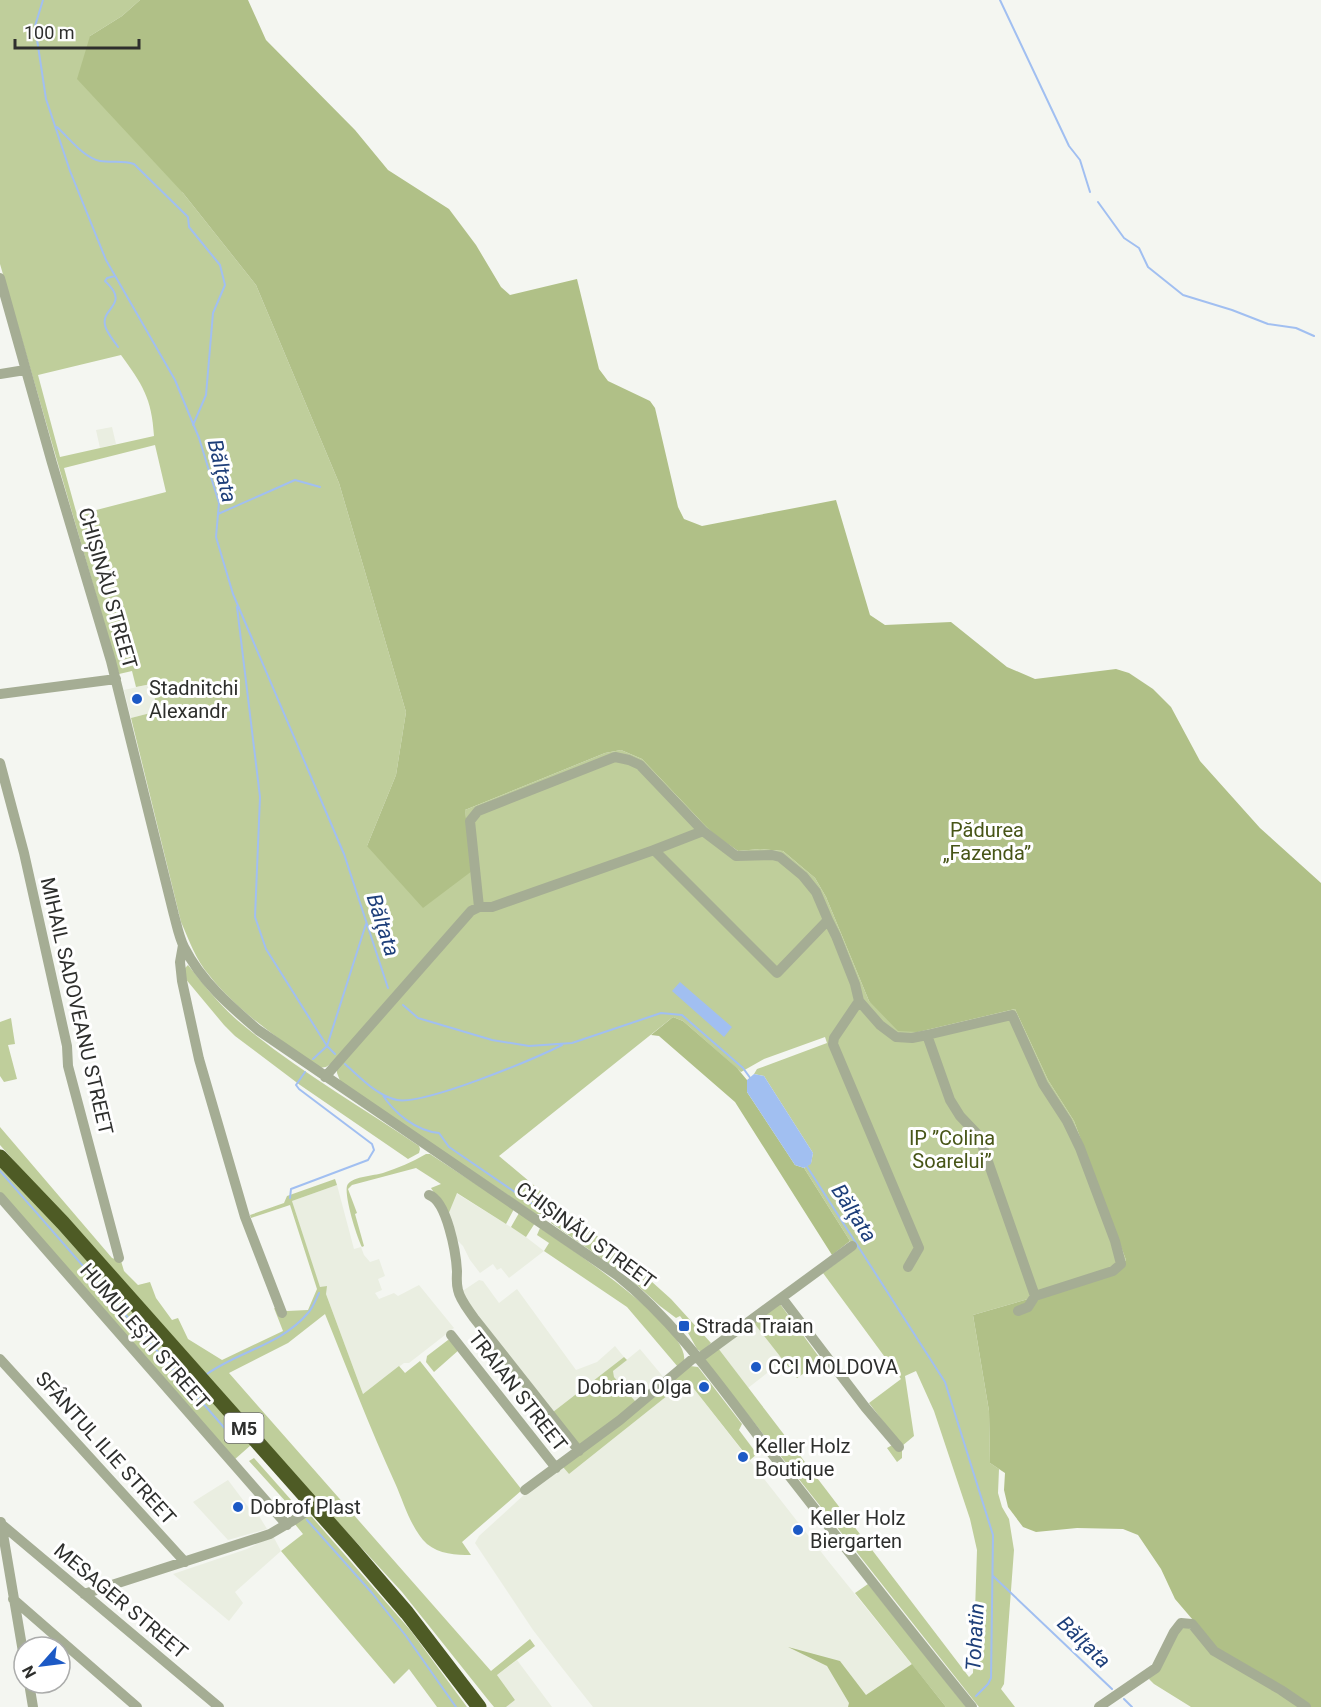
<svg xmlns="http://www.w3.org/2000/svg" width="1321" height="1707" viewBox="0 0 1321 1707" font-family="Roboto,sans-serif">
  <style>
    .built { fill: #eaeee1 }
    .green { fill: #bfce9b; fill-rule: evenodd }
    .forest { fill: #b0c087 }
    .water { fill: #a1bff1 }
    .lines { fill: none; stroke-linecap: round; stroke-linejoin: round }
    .stream { stroke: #a1bff1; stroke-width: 2 }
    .minor { stroke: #a5ad94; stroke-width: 10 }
    .highway { stroke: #4e5b25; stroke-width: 15 }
    .poi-dot { fill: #1c59c5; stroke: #fff; stroke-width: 2 }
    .labels { text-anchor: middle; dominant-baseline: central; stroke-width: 6; stroke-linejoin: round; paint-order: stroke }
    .shield { fill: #fff; stroke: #6d6d6c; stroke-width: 1.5 }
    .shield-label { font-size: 18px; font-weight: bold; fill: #2e2f2d }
    .street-label { font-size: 20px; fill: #2e2f2d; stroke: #fff }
    .poi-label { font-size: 20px; fill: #2e2f2d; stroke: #fff; text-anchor: start }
    .park-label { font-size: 20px; fill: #475517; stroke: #fff }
    .water-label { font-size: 21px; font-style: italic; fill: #1e3f7a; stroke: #fff }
  </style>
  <rect width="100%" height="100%" fill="#f4f6f1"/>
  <!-- built -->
  <path class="built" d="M112,427L116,444L100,448L96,430Z
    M151,684L158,711L131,718L124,690Z
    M337,1185L354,1249L361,1247L364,1255L370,1262L379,1259L385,1276L378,1279L382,1290L375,1293L379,1299L394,1293L398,1296L419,1285L454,1328L409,1363H404L363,1394L326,1294V1286L320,1288L292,1201Z
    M456,1193L522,1234L544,1251L509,1278L501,1268L497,1270L493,1264L480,1273L470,1260L463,1246L457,1240L448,1215Z
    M479,1280L483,1281L499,1303L517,1289L576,1370L597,1362L615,1346L624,1357L553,1412L473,1312L461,1292Z
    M780,1304L822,1361L797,1378L784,1360L748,1388L718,1348Z
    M640,1349L665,1379L639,1401H635L614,1377L613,1371Z
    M687,1380L829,1562L946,1707H593L559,1664L533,1630L475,1543L479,1536L526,1493L563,1467L569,1474Z
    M228,1480L249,1508L256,1511L267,1529L228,1540L193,1502Z
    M273,1536L281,1551L235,1592L243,1603L229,1621L173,1574L247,1549Z
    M517,1660L552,1707H506L515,1700L497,1675Z"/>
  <!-- green -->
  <path class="green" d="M0,0H140L122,16L90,36L183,193L256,285L339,483L406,712L396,775L367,846L466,826L465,810L605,753L621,750L642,759L698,818L737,851L760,849L783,851L815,878L826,897L869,1001L918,1032L1015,1009L1048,1080L1074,1121L1126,1260L1114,1274L973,1315L989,1411L990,1463L999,1469L998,1493L1002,1507L1009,1519L1014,1550L1004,1684L1001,1689L1015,1707H979L704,1359L718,1348L969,1677L973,1673L977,1550L970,1519L934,1411L916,1371L905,1376L914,1436L902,1446V1458L897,1462L887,1448L894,1444L902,1446L869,1403L901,1379L823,1273L855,1249L804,1168L811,1163L813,1153L764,1076L754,1074L757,1069L827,1043L825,1037L764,1059L741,1072L683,1021L673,1017L499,1156L555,1203L543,1214H536L341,1083L337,1073V1067L332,1063L326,1067L319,1068C281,1040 239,1013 209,975C196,960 189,940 181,922L131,718L158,711L151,684L136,687L132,671L119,674L0,264ZM121,355C142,384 152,398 154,436L60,457L38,375ZM155,445L166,492L77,515L64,468Z
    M188,965C203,984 219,1004 237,1020C291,1066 360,1106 419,1146L420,1149L419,1153L408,1159L300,1085L235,1036L224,1025L184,977L185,968Z
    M11,1018L15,1044L8,1045L17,1079L4,1082L0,1076V1022Z
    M0,1127L112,1258L121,1261L124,1271L138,1285L150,1282L156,1298L172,1320L178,1318L188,1339L222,1360L283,1331L274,1308L287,1311L308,1310L317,1289L290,1205L251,1218L250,1215L284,1203L287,1196L335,1179L337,1185L292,1201L320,1287L327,1286L326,1294L363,1394L399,1366L405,1373L420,1361L522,1490L462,1542L471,1555C456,1555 439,1554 427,1544C411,1529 404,1503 395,1483C370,1428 348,1371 325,1314L288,1343L229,1373L491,1671L530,1639L535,1646L497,1675L515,1700L506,1707H494L489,1701L402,1592L199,1371L0,1145Z
    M426,1154H430L514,1209L506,1224L457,1193L448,1215L431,1188L441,1184L416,1168L352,1185L348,1189L357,1213L355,1214L364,1246L362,1247C357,1238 342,1190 348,1184C355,1176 373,1176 383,1173C398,1168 412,1162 426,1154Z
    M0,1161L251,1445L234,1460L0,1192Z
    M561,1207L632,1264L671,1299L711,1343L701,1352L697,1349L687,1331L690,1329L680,1316L676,1318L660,1306L627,1276L551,1223V1218Z
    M519,1213L535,1223L526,1237L511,1227Z
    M540,1228C568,1247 691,1328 684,1361L678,1367L627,1307L544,1251L549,1243L537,1235Z
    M780,1304L822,1361L797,1378L754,1323Z
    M448,1340L453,1341L460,1349L434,1372L426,1362L427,1356Z
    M624,1357L627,1360L613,1371L614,1377L635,1401H639L582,1446L578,1443L553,1412Z
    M690,1366L698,1367L742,1424L739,1430L757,1454L750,1460L687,1380L569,1474L563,1467Z
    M254,1458L300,1510L291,1514L284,1507L287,1503L249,1461Z
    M306,1516L312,1517L411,1631L467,1707H437L409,1669L394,1684L281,1551L303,1534L294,1523Z
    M868,1584L966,1707H946L855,1593Z
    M1186,1626L1302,1707H1191L1154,1684L1149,1679L1177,1632Z"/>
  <!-- forest -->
  <path class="forest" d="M140,0H248L266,40L355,130L388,170L449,209L476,245L501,287L510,295L577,279L599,369L608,381L650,401L655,408L678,507L684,519L702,526L836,500L870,615L885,625L951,622L1007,667L1035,679L1116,669L1129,673L1153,689L1171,707L1200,761L1260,828L1321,883V1707H1310L1222,1654L1175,1599L1161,1569L1138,1535L1123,1529L1077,1528L1036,1532L1023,1527L1008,1507L1004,1490L1005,1473L990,1463L989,1411L973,1315L1114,1274L1126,1260L1074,1121L1048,1080L1015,1009L918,1032L898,1031L869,1001L826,897L815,878L783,851L760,849L738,851L714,834L698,818L642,759L621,750L605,753L465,810L472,871L423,908L367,846L396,775L406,712L339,483L256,285L183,193L77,79L90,36L122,16Z
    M673,1017L683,1021L737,1068L747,1080V1092L795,1165L804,1168L850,1241L832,1255L735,1102L659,1036L651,1035Z
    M788,1647L840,1661L866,1695L912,1664L946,1707H848L849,1703L827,1666Z"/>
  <!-- water -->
  <path class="water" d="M680,982L732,1027L724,1037L672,991Z
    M754,1074L764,1076L813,1153L811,1164L804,1168L795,1165L747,1092V1080Z"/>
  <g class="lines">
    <!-- stream -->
    <path class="stream" d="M43,0L35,26L46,99L70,171L106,260L175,380L199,438L219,503L216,537L233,594L344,854L388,988
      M1000,0L1069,146L1080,160L1090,192
      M57,127C69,138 84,158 100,161C112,163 122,160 134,164L188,217L189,227L220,265L225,285L213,313L206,395L193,425
      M1098,202L1124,238L1139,248L1148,267L1183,295L1232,310L1268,324L1296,328L1314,336
      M115,276L107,278L105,281C131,305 101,307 105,325C106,332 114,341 118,347
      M218,514L295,480L320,487
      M237,607L260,797L255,917L266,949L327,1046L335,1054
      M403,1005L418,1018L492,1040L529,1046L572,1043L661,1013L682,1015L743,1068L751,1079
      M313,1059L327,1046L366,924
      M345,1064C360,1077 377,1096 397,1100C425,1105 534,1059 562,1045
      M382,1094C394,1113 416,1131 439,1133L449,1147L541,1210
      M806,1165L945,1382L993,1535L991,1678L988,1684L976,1696
      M0,1171L235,1440
      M290,1198L291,1189L368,1160L374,1150L372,1144L299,1089L296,1085L305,1072
      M207,1374C239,1351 281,1345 308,1313C313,1308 316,1299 319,1293
      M189,1388L194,1384
      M307,1520L372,1593L406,1636L456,1707
      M993,1576L1112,1689
      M1124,1699L1132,1707"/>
    <!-- minor -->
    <path class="minor" d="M0,278L52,463L111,661L174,915C177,926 179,937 184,947C201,981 230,1006 258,1030L617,1275C678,1324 722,1389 769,1450C836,1536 903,1622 972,1707
      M0,374L25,370
      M0,694L116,679
      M0,763L24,853L67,1046L68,1066L119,1258
      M654,850L777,973L828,920L836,936L855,984L859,1001L880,1025L896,1037L912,1038L927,1035L950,1100L960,1116L979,1136L1035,1296L1028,1307L1018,1311
      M479,907L470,821L478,811L615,757L629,760L640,765L703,831
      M183,945L180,962L182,981L199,1059L245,1217L282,1313
      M859,1001L834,1038L833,1044L919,1248L908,1267
      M927,1035L1012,1015L1043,1084L1067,1121L1080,1148L1115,1241L1121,1264L1113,1271L1035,1296
      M325,1077L471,911L479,907H492L654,850L703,831L736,856L772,855L780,857L803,876L816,892L828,920
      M429,1195C447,1201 456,1253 457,1271C457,1277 456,1283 458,1290C460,1300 468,1309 474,1318L579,1451
      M0,1197L287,1525
      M782,1298L865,1407L899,1447
      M451,1335L556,1468
      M0,1359L185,1562
      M698,1359L852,1246
      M525,1490L620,1420L696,1356
      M1,1522L24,1658
      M0,1523L219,1707
      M84,1594L270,1534L294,1520L314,1506
      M13,1599L137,1707
      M29,1683L33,1707
      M1099,1707L1156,1668L1174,1632L1181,1623L1192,1624L1214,1651L1281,1690L1306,1707"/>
    <!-- highway -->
    <path class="highway" d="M0,1157L63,1223L353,1550L407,1613L479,1707"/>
  </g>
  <!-- markers -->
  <g class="poi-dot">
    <circle cx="137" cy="699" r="6"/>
    <rect x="678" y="1320" width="12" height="12" rx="3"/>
    <circle cx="756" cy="1367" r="6"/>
    <circle cx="704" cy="1387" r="6"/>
    <circle cx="743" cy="1457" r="6"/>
    <circle cx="238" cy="1507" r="6"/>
    <circle cx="798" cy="1530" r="6"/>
  </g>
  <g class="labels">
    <!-- shield labels -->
    <rect class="shield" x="224.5" y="1413" width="39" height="30" rx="4.5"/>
    <g class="shield-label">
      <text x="244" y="1428">M5</text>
    </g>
    <!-- street labels -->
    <g class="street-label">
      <text transform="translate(108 588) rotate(74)">CHIȘINĂU STREET</text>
      <text transform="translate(77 1006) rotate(77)">MIHAIL SADOVEANU STREET</text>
      <text transform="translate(586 1235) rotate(36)">CHIȘINĂU STREET</text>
      <text transform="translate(145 1336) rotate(49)">HUMULEȘTI STREET</text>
      <text transform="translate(518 1391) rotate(52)">TRAIAN STREET</text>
      <text transform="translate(106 1448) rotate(48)">SFÂNTUL ILIE STREET</text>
      <text transform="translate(121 1601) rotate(40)">MESAGER STREET</text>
    </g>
    <!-- poi labels -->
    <g class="poi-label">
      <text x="149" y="688">Stadnitchi<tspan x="149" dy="23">Alexandr</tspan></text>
      <text x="696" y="1326">Strada Traian</text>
      <text x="768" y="1367">CCI MOLDOVA</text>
      <text x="692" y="1387" text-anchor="end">Dobrian Olga</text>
      <text x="755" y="1446">Keller Holz<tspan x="755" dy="23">Boutique</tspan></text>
      <text x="250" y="1507">Dobrof Plast</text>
      <text x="810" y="1518">Keller Holz<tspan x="810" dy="23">Biergarten</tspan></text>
    </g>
    <!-- park labels -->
    <g class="park-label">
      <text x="987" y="830">Pădurea<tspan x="987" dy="23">„Fazenda”</tspan></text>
      <text x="952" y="1138">IP ”Colina<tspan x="952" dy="23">Soarelui”</tspan></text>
    </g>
    <!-- water labels -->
    <g class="water-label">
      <text transform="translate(222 471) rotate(76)">Bălţata</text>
      <text transform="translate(383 925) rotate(72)">Bălţata</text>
      <text transform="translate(854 1213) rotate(57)">Bălţata</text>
      <text transform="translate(975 1637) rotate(-87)">Tohatin</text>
      <text transform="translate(1084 1642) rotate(44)">Bălţata</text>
    </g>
  </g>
  <!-- north arrow -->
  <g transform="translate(42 1665) rotate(242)"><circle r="28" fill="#ffffff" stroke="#abacab" stroke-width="1.5"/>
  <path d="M0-4.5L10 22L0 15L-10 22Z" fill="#1c59c5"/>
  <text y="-9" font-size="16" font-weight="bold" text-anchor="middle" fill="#2e2f2d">N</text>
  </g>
  <!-- scale -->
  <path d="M15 39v9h124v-9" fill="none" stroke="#2e2f2d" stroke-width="3"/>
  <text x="24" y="39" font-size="18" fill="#2e2f2d" stroke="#ffffff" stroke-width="4.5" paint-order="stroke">100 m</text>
</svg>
